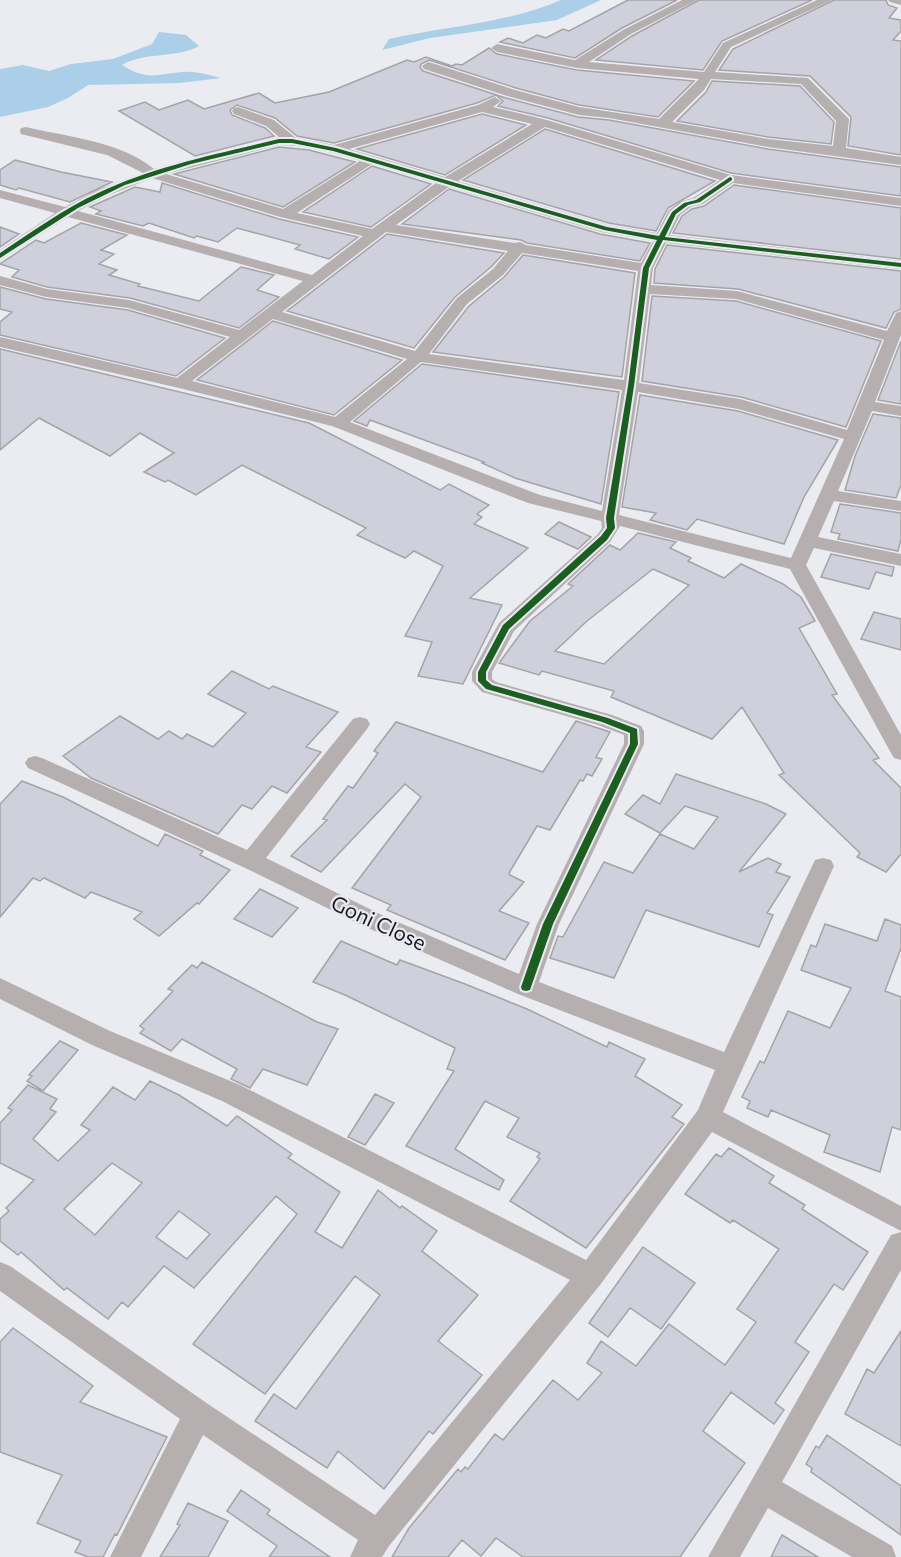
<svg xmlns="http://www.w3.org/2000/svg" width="901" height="1557" viewBox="0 0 901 1557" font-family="Commissioner,sans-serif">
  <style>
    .water { fill: #abcee9 }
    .building { fill: #cfd0dc; stroke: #a4a4a7; stroke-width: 1.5; fill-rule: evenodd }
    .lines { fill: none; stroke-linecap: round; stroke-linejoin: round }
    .street { fill: #b6afb0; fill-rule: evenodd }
    .cycleway-casing { stroke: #e9eaf3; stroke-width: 4 }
    .cycleway { fill: #1b5e20; fill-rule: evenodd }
    .labels { text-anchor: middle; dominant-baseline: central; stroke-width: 4.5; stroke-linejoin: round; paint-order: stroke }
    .street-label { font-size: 21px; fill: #191a1d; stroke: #e9eaf3 }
  </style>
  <rect width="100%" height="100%" fill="#ebecf1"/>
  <!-- water -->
  <path class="water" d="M561,0H601L557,20L430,38L382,50L389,39C447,26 505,24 561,0Z
    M159,32L186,35L199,46C175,59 146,51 122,65C147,81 156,74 183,72C195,71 209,75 221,78L180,83L88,85L68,98L48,107L0,117V69L23,65L49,71L71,64L113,59L152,44Z"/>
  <!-- building -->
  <path class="building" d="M628,0H677L622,28L575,58L500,42L508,38L523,43L537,35L546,38L563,29L569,31Z
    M699,0H812L722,41L703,70L596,60L632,36Z
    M834,0H886L888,5L897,8L889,18L901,20V31L893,40L901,41V155L848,146L851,117L810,76L719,70L733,49Z
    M489,48L497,54L577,70L694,81L658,117L579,105L516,88L429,60L421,64L420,67L423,71L506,98L578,117L609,120L768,149L901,167V196L731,173L548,118L498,106L503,101L496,95L477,103L334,143L297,136L275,118L237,105L230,110L232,115L265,128L274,136L195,156L119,111L145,102L159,110L188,100L204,109L259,93L275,103L329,92L407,60L414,62L426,57L452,66L456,64L462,65Z
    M712,81L800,86L834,122L831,144L768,137L677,121L706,92Z
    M482,114L526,125L445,175L357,149Z
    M545,129L715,181L668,208L656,231L609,223L463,180Z
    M279,147L309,150L355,162L283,207L174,174Z
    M15,160L61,172L112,182L70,202L19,188L16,190L0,185V170Z
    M372,166L431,184L371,227L303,212Z
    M162,183L279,219L358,237L329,259L295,249L300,245L237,228L218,242L197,236L194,238L149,223L143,226L96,214L101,211L90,207L135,187L160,192Z
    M734,185L901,208V259L673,233L682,216L692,209L704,206Z
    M449,189L600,234L650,243L640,261L527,243L521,240L402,224Z
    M81,223L127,235L101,250L114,254L99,264L117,270L109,275L140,284L138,286L199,301L241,267L274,275L257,290L279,297L239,328L130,298L47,287L12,277L19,270L0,264L36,240L44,243Z
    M0,227L19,234L0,247Z
    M387,234L504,253L491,267L455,297L414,348L287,311Z
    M667,245L901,271V309L894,312L886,328L738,289L654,283L655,269Z
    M523,255L635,273L622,377L433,352L469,306L504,277Z
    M0,287L46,299L128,310L225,338L176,376L0,335V322L12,312L0,309Z
    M652,296L736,301L881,341L846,427L741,397L642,381Z
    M273,321L402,360L334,415L197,380Z
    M901,341V404L878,400Z
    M0,349L309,423L440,490L449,484L489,505L477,514L482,517L474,524L528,548L470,598L502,605L463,684L418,676L432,642L405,636L443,566L414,551L405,558L357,535L366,528L242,465L196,495L168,480L165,482L144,472L174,453L140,433L110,456L39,418L0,450Z
    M422,364L619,392L601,504L515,478L482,463L484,462L370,420L367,426L354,421Z
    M640,395L738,411L838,440L804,497L784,544L697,519L687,530L650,520L656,513L622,507Z
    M873,414L901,418V485L896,498L845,490L855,456Z
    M840,504L901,513V539L898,551L838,539L840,534L831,532Z
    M559,522L591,537L578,549L545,534Z
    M638,533L676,542L670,548L691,558L688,561L724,578L741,564L783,584L801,597L815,621L799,628L837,694L832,695L879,758L873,760L901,788V854L886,872L857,857L860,853L779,775L784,773L742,707L712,739L611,697L614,691L542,671L539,675L499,663L530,621L573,586L568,584L610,545L620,550ZM653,569L689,585L604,664L555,651L587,621Z
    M831,554L894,567L892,576L876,572L869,589L821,577Z
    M874,612L901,619V650L861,639Z
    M232,671L269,689L273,686L338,712L306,747L321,752L287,793L272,786L252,809L242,805L218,834L91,778L63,756L120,716L158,739L169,731L182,739L187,734L213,747L246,713L208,694Z
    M576,721L610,732L596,757L602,759L592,776L587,774L583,781L580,780L550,830L537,826L509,873L510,875L524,882L499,911L529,923L505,960L387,910L391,905L352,888L421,797L405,784L321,872L291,856L327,820L323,819L348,786L353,788L378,753L374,751L396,722L543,772Z
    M676,774L766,804L786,814L739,872L768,858L781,864L776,872L790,877L767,913L773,915L759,947L646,910L614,978L550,958L558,936L563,937L604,862L633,873L660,834L694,849L718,817L685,806L660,833L625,814L643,795L660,804Z
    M22,781L63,797L158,846L165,834L203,851L200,855L230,870L199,904L197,903L159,936L134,919L142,912L91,892L85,898L44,878L40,881L33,878L0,917V804Z
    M260,889L298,908L272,937L234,919Z
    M885,919L901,925V948L885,991L901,997V1130L892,1127L880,1172L824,1152L830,1135L771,1110L768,1117L747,1108L750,1101L742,1097L760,1061L764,1063L788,1011L830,1028L851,988L801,970L811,945L816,947L825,924L877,941Z
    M341,941L397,965L400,960L465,984L527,1009L607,1047L609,1042L645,1059L635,1076L682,1105L672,1117L684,1124L586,1248L510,1201L540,1159L537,1157L540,1153L507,1137L519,1118L485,1101L455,1149L504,1180L499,1190L406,1146L454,1071L447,1069L455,1048L345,995L313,982Z
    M202,962L317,1022L338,1029L307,1085L263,1069L250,1088L231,1079L237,1069L182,1039L171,1051L140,1033L144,1029L140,1026L173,991L168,989L192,965L197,968Z
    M60,1041L78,1050L43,1091L27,1081L32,1076L29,1075Z
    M150,1081L179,1095L227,1126L237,1116L292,1154L288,1158L340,1192L315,1232L342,1248L378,1190L400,1208L402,1206L437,1231L422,1251L478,1295L438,1341L482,1375L433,1434L429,1431L384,1489L338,1451L327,1468L255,1421L274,1394L296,1409L380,1295L355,1276L265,1394L193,1344L297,1214L276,1196L194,1288L164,1266L128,1307L122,1302L108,1319L67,1288L64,1290L21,1252L18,1255L0,1241V1219L9,1211L6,1208L34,1180L0,1163V1123L12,1110L8,1108L28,1085L57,1099L50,1109L56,1112L33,1139L58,1161L90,1130L81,1125L113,1087L135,1100ZM112,1163L142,1183L95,1235L64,1209ZM179,1211L210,1234L187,1259L156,1237Z
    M375,1094L394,1103L365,1145L348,1137Z
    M729,1148L774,1176L769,1183L805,1205L802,1209L868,1252L843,1290L834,1284L795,1342L809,1352L775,1403L784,1410L774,1424L731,1392L703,1431L745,1463L680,1557H523L496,1538L481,1556L462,1540L448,1557H392L409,1528L458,1469L461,1472L465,1467L468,1469L495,1434L503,1440L553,1380L578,1400L602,1373L587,1363L601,1341L636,1366L669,1324L725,1365L756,1322L737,1309L779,1249L733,1220L730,1223L685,1194L716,1154L721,1157Z
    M643,1247L695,1283L661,1329L630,1308L608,1337L589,1323Z
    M13,1328L93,1386L80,1402L167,1437L117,1535L115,1534L103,1557H88L75,1552L81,1541L37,1523L62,1475L0,1452V1342Z
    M901,1331V1446L845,1414L867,1369L874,1373Z
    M827,1435L901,1486V1535L811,1472L812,1468L806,1464L816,1446L819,1448Z
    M241,1490L270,1510L267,1514L330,1557H269L277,1546L227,1511Z
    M188,1503L228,1521L208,1557H160L180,1525L177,1524Z
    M782,1535L818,1557H771Z"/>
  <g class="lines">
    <!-- street -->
    <path class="street" d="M682,0H697L631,34L589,62L704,72L723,43L817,0H832L731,47L715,72L808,78L849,119L846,148L901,157V165L768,147L609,118L579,115L507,96L424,69L422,66L428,62L432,63L515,90L579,107L659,119L699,79L577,68L497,52L491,48L497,44L575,60L623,30ZM711,79L801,84L836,121L833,146L768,139L672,122L704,90Z
      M888,0H901V5L890,2Z
      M495,97L501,101L493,107L547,120L731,175L901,198V206L733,183L703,204L691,207L680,215L670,235L901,261V269L666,243L653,268L651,285L737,291L887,331L896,313L901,311V335L875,402L901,406V416L872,411L838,491L901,501V511L834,501L818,537L901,554V566L814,548L806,565L901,735V760L894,758L891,753L790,569L620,526L610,542L514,631L492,672V679L496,682L612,715L641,726L644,731V744L559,924L539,982L724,1052L815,860L823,858L831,860L834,866L723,1112L901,1206V1231L712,1132L600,1285L389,1546L382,1557H350L358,1540L203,1435L141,1557H110L180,1419L0,1291V1262L10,1266L208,1404L375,1515L570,1280L222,1101L92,1045L0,999V978L110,1031L240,1085L586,1260L698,1110L715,1070L518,994L368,928L243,867L28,768L25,763L28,758L35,756L42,758L247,850L353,719L360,717L367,719L370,724L367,729L266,858L384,916L519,974L537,924L624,744V735L598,725L482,692L472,681V672L499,623L598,534L602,528L601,521L528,503L332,426L179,388L0,347V337L177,378L230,337L128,308L46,297L0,285V276L47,289L129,300L239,330L303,281L68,217L0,260V250L55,213L0,198V190L65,207L97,190L143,173L107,155L21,134L20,131L21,128L26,127C67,137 120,141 154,169L279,137L266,126L234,114L232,111L234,108L238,107L274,120L296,138L334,145L478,105ZM482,112L532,124L445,177L349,149ZM545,127L720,180L693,198L681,201L669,210L657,233L608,225L458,181ZM279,145C306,145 334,153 360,161L283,209L166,174ZM372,164L436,183L372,229L297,213ZM152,178L280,217L363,236L312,275L78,211L107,196ZM449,187L601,232L653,241L641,263L526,245L520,242L515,243L396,225ZM386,232L508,251L493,269L457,298L415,351L282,312ZM522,253L638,271L624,380L429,354L467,304L503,275ZM650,294L736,299L884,340L847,430L740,399L639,383ZM273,319L407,359L335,417L192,381ZM421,362L622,390L602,511L540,495L350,422ZM638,392L738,409L844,439L791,558L619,515Z
      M901,1232V1270L782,1482L892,1546L896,1557H852L768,1508L740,1557H708L891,1235Z"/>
    <!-- cycleway casing -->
    <g class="cycleway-casing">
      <path id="cycleway" d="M279,139H292L336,148L607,227L659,236L672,212L684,203L696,200L730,177L732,178V180L700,202L688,205L676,214L665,237L901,263V267L663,240L649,268L634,386L614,518L615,528L607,540L509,629L486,672V680L492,685L608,718L637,729L638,744L553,924L531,987L530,990L526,991L522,990L521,987L543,924L630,744V733L602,722L486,689L478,681V672L503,625L601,536L607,528L606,518L628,386L643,268L657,240L604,230L333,151L292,143H279L191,164L125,185L78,208L0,258V253C32,232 63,209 98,193C155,166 218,154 279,139Z"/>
    </g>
    <!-- cycleway -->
    <use href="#cycleway" class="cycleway"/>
  </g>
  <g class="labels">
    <!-- street labels -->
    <g class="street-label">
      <text transform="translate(379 922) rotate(25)">Goni Close</text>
    </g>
  </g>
</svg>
